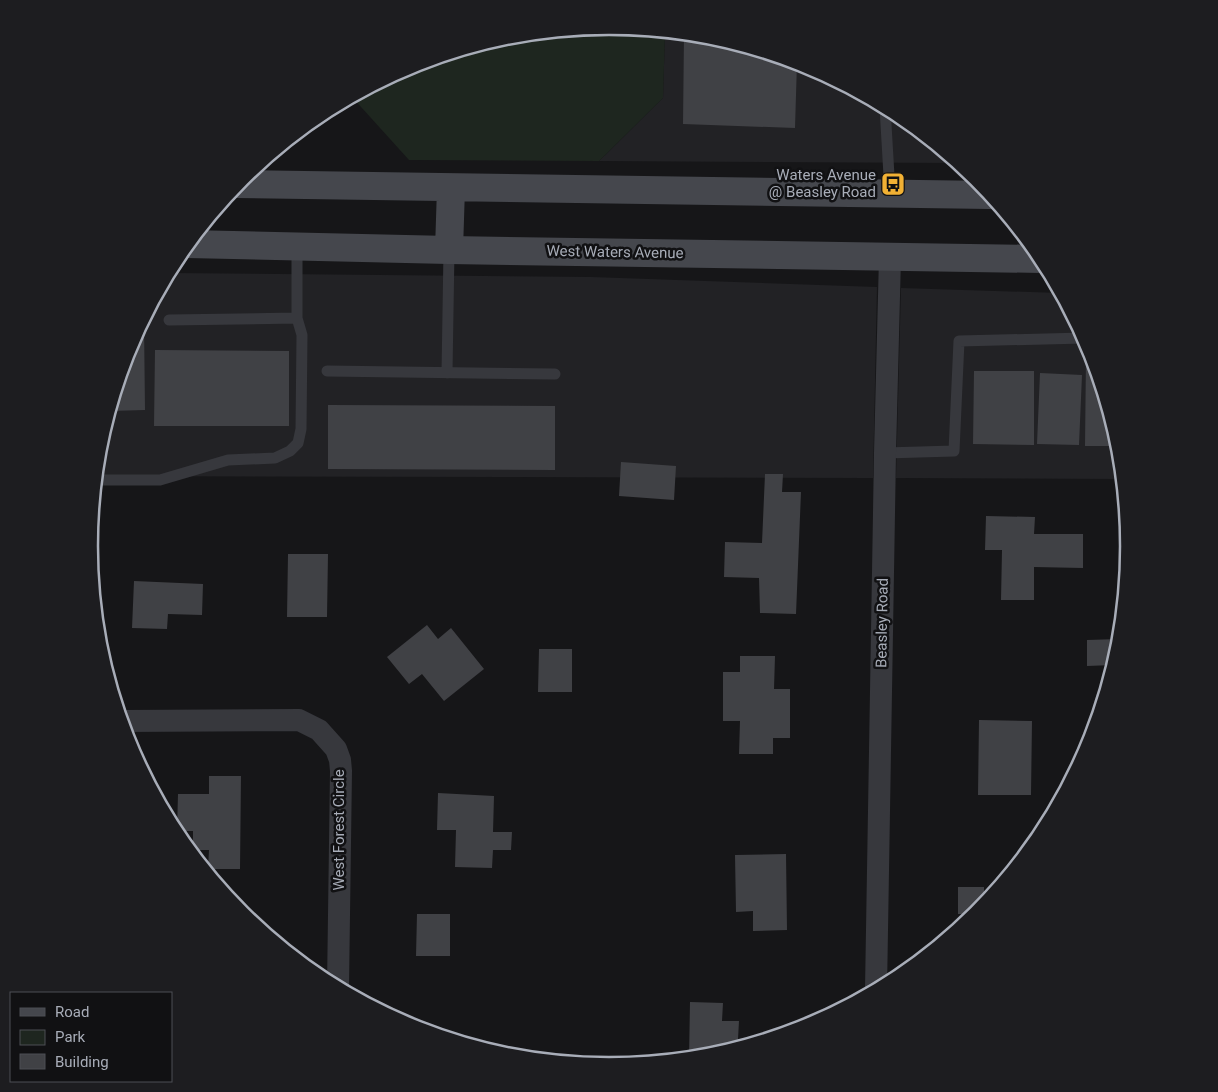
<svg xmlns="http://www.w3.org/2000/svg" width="1218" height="1092" viewBox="0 0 1218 1092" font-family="Roboto,sans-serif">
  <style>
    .built { fill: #222225 }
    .green { fill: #1e261f }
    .building { fill: #404145 }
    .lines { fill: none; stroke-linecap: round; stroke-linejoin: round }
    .service { stroke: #37383d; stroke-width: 11 }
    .minor { stroke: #37383d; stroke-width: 22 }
    .secondary { stroke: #45474d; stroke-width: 28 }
    .labels { text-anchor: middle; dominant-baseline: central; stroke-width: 5; stroke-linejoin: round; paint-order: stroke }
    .poi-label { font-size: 15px; fill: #a8adb8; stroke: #111113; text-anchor: end }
    .street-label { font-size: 15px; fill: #a8adb8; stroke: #111113 }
    .rim { fill: none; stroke: #a8adb8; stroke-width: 2.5 }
  </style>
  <rect width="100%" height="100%" fill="#161618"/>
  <!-- built -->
  <path class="built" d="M665,32L711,36L808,66L898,114L957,163L599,161L663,98Z
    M168,273L591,277L877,287L873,478L96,476L99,444L129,347Z
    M901,288L1060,293L1089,347L1119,445L1122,479L896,478Z"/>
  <!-- green -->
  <path class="green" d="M609,26L665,32L663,98L599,161L409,160L352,97L410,66L508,36Z"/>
  <!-- building -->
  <path class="building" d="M684,34L711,36L797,62L795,128L683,124Z
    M141,323H144L145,410L109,411L129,347Z
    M155,350L289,351V426H154Z
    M1086,356H1092L1119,446H1085Z
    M974,371H1034V445L973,444Z
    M1040,373L1082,375L1079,445L1037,444Z
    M328,405L555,406V470L328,469Z
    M621,462L676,466L674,500L619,496Z
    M765,474H783L782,492H801L796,614L760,613L759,578L724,577L725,542L762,543Z
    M986,516L1035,517L1034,534H1083V568L1034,567V600H1001L1002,550H985Z
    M288,554H328L327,617H287Z
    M134,581L203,584L202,615L168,614L167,629L132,628Z
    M427,625L438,639L451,628L484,669L444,701L422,674L409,684L387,657Z
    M1120,639L1119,648L1113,665L1087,666V640Z
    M539,649H572V692H538Z
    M740,656H775L774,689H790V738H773V754H739L740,721H723V672H740Z
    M979,720L1032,721L1031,795H978Z
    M209,776H241L240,869H208L209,850H193V831H177L178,794H209Z
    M438,793L494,796L493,832H512L511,850H493L492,868L455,867L456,830H437Z
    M786,854L787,930L753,931V911L736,912L735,855Z
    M958,887H984V904L976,914H958Z
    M417,914H450V956H416Z
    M690,1002L723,1003L722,1021H739L738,1039H755V1042L710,1056L689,1058Z"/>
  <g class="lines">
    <!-- service -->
    <path class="service" d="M885,107L890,193
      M169,320L297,318V247
      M327,371L555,374
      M447,373L449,250
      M885,453L954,451L959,341L1084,338
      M96,480H160L228,460L275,458L290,451L298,443L301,429L302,335L297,318"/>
    <!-- minor -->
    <path class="minor" d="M122,721L299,720L319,730L336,749L340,760L341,771L338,987
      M876,990L885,453L890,257"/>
    <!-- secondary -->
    <path class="secondary" d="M237,184L990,195
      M187,244L449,250L1042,259
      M449,250L451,188"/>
  </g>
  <!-- icons -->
  <defs>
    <g id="bus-square" transform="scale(1.25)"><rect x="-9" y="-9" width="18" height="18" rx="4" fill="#f2b134" stroke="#111113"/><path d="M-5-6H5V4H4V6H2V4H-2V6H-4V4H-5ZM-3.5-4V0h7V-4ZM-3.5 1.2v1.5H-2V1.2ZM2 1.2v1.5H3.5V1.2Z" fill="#111"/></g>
  </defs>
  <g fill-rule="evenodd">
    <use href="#bus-square" x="893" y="184"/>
  </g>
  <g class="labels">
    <!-- poi labels -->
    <g class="poi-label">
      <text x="876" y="175">Waters Avenue<tspan x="876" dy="17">@ Beasley Road</tspan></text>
    </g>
    <!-- street labels -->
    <g class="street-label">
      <text transform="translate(615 252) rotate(1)">West Waters Avenue</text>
      <text transform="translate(882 623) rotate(-89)">Beasley Road</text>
      <text transform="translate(339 830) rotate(-90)">West Forest Circle</text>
    </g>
  </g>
  <!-- crop -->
  <path d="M0 0H1218V1092H0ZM98 546a511 511 0 1 1 1022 0a511 511 0 1 1-1022 0Z" fill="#1d1d20" fill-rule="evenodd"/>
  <path class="rim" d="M98 546a511 511 0 1 1 1022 0a511 511 0 1 1-1022 0Z"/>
  <!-- legend -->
  <rect x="10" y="992" width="162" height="90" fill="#111113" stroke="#4d4f55"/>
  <rect x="20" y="1008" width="25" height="8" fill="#45474d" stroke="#4d4f55"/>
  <text x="55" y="1017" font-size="15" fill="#a8adb8">Road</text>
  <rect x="20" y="1030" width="25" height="15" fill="#1e261f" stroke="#4d4f55"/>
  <text x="55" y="1042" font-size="15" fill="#a8adb8">Park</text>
  <rect x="20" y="1054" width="25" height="15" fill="#404145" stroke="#4d4f55"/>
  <text x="55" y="1067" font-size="15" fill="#a8adb8">Building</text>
</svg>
